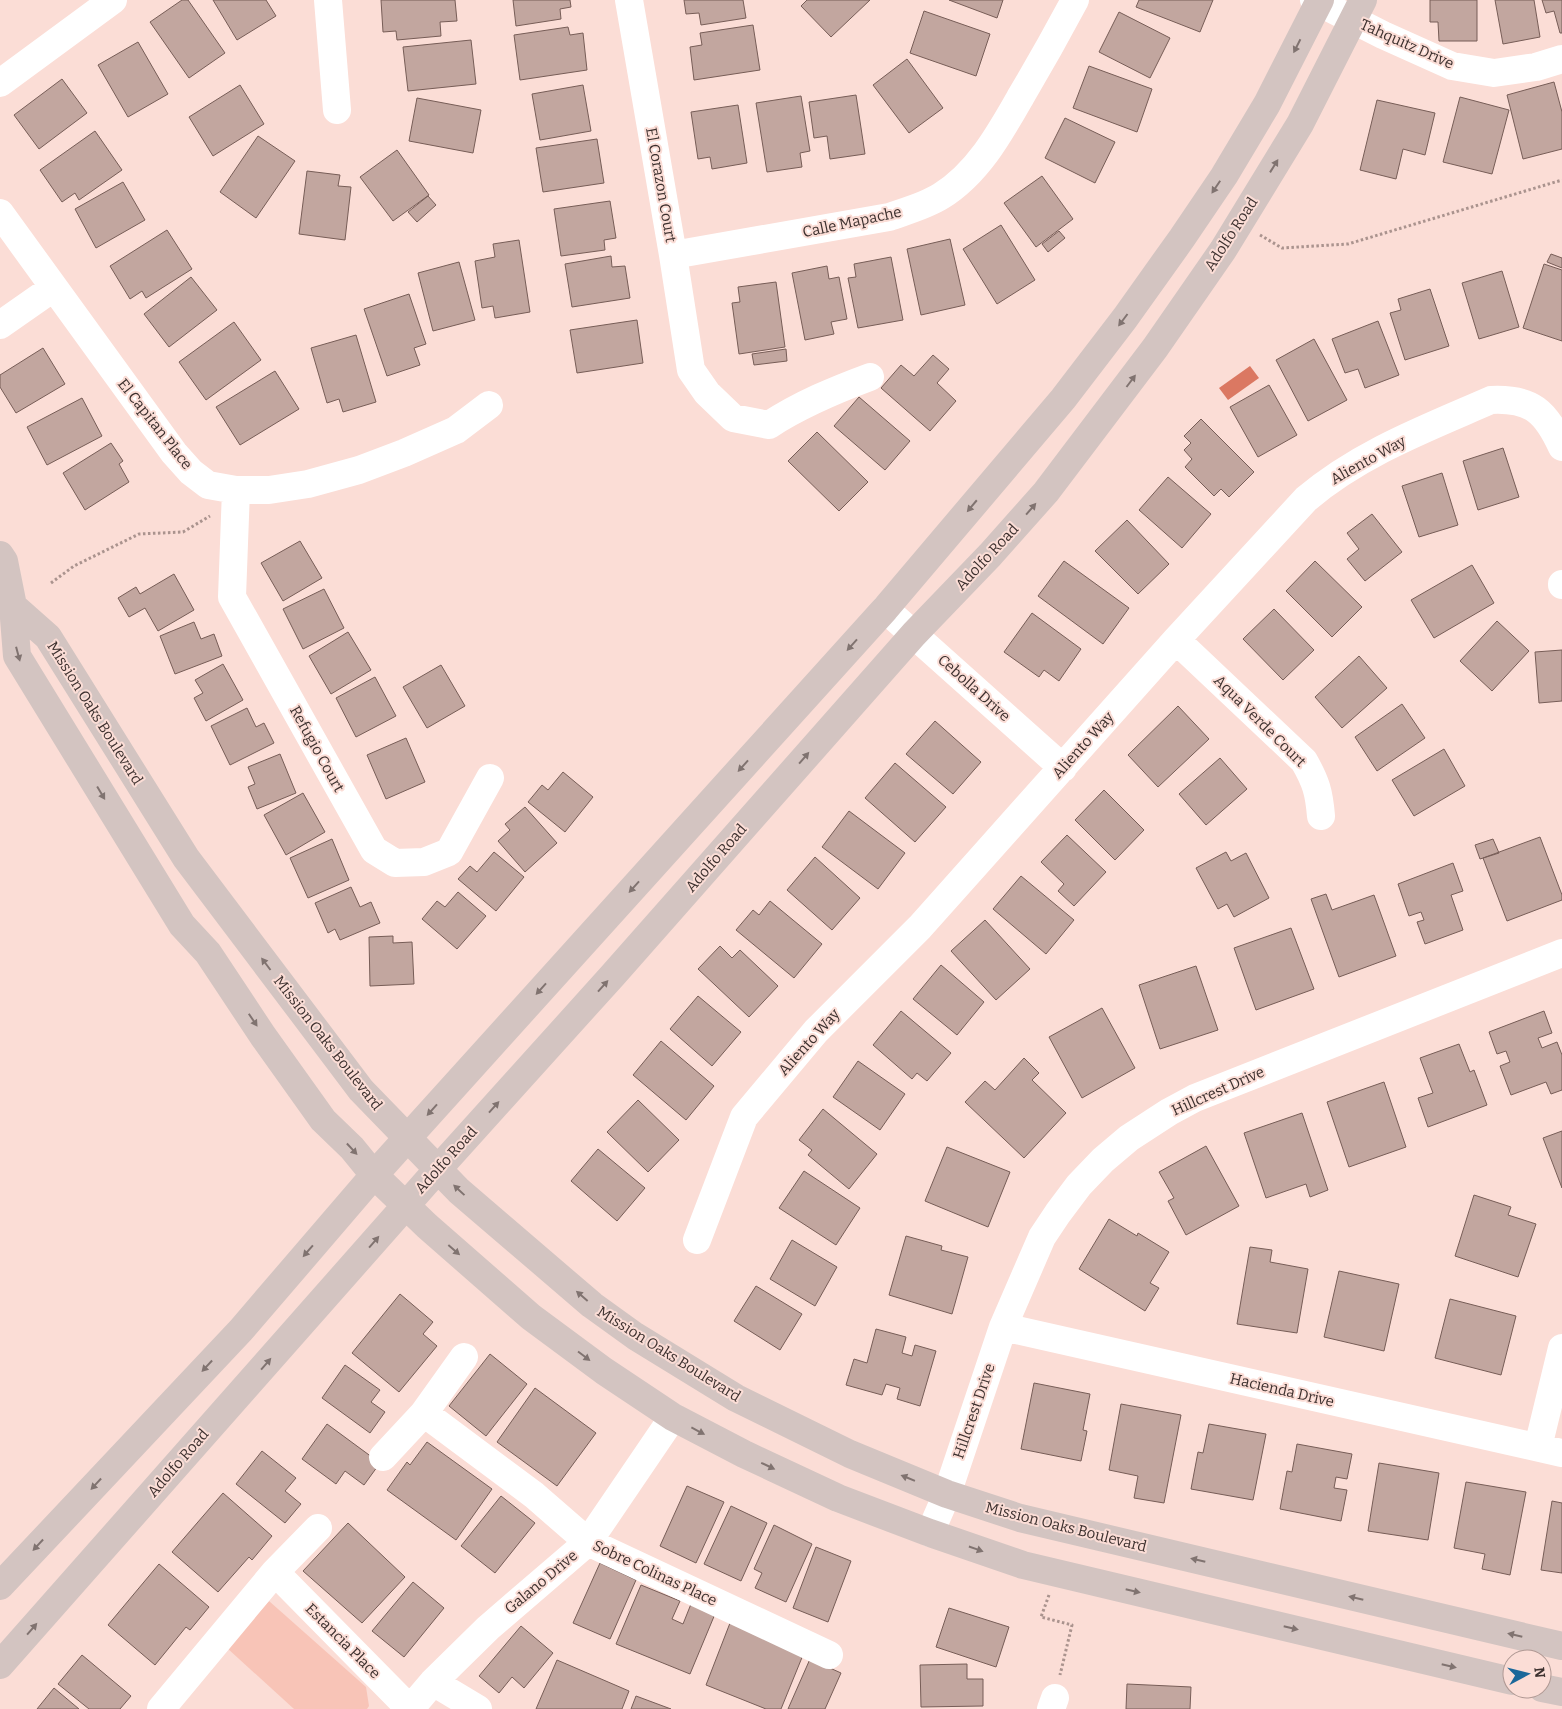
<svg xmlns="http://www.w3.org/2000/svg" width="1562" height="1709" viewBox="0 0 1562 1709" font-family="Bitter,serif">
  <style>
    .green { fill: #f8c4b7 }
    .water { fill: #db7862 }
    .building { fill: #c2a69f; stroke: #775d57 }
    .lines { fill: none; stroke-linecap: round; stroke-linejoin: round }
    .path { stroke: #aa938e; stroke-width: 3; stroke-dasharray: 2.5 2.5; stroke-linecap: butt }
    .minor { stroke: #fff; stroke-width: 28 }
    .secondary { stroke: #d3c4c1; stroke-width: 28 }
    .oneway { fill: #807370 }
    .labels { text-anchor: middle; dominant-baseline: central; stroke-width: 4; stroke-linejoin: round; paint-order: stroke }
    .street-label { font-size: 15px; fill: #3c302e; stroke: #fbddd6 }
  </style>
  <rect width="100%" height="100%" fill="#fbddd6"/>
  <!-- green -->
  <path class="green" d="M269,1601L366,1687L369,1706L367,1709H294L227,1648Z"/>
  <!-- water -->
  <path class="water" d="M1250,366L1259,378L1228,400L1219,388Z"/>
  <!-- building -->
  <path class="building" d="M182,0H188L225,53L189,78L150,22Z
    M213,0H266L276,16L237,40Z
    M381,0H455L457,21L440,22L441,36L397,40L396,31L383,32Z
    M513,0H570L571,7L560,9L561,19L516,26Z
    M684,0H743L746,18L701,25L699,13L686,14Z
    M807,0H870L831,37L801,6Z
    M949,0H1003L997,18Z
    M1139,0H1213L1200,32L1136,7Z
    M1430,0H1477V41H1439L1438,22H1430Z
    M1495,0H1534L1540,37L1503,44Z
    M1542,0H1562V33H1560L1554,11L1546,13Z
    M924,11L990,34L976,76L910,53Z
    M1119,12L1170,38L1150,78L1099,52Z
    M753,25L760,70L694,80L690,47L702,45L700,33Z
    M568,27L570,35L583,33L587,70L520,80L514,35Z
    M471,40L476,84L408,91L403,47Z
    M138,42L168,94L128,117L98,65Z
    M907,59L943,108L909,133L873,85Z
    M1089,66L1152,89L1137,132L1073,108Z
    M62,79L87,113L39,149L14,115Z
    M1554,82L1562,112V149L1523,159L1507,95Z
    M240,85L264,124L213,156L189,117Z
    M583,85L591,131L540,140L532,94Z
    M856,95L865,154L830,159L827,136L814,138L809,102Z
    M801,96L810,151L800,153L802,167L767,172L756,103Z
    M1460,97L1509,110L1492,174L1443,162Z
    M417,98L481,110L473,153L409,141Z
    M1377,100L1435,113L1425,155L1403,149L1396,179L1360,170Z
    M738,105L747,163L712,169L710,157L698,159L691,112Z
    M1065,118L1115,142L1095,183L1045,158Z
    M95,131L122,170L79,200L75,193L62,202L40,170Z
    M258,136L295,161L256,218L220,192Z
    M597,139L604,183L543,192L536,148Z
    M397,150L429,195L393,221L360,177Z
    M307,171L340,175L338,186L351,187L345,240L299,234Z
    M1042,176L1073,219L1036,247L1004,203Z
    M123,182L145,220L96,248L75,209Z
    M428,196L436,205L417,222L408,212Z
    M610,201L616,238L604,240L605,250L561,256L554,209Z
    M1001,225L1035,280L997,304L963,249Z
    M167,230L192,269L146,298L142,291L130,299L110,266Z
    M1059,231L1065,238L1048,252L1042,244Z
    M950,239L965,305L921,315L907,249Z
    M519,240L530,312L495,318L493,306L482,308L475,261L495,257L493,244Z
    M1551,254L1562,258V268L1547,262Z
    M611,256L612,267L625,266L630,298L572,307L565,264Z
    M891,257L903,320L858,328L848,278L856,277L854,264Z
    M459,262L475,320L433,331L418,273Z
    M1544,264L1562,270V341L1523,328Z
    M827,266L829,279L839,277L847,319L831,322L834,334L805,340L792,273Z
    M1502,271L1519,327L1479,339L1462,283Z
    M191,277L217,310L169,347L144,314Z
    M776,282L785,347L739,354L732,303L740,302L738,287Z
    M1430,289L1449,346L1405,360L1390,313L1401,310L1398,299Z
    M409,294L426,344L414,348L420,365L387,376L364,309Z
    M637,320L643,363L577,373L570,330Z
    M1378,321L1399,375L1365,388L1358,369L1345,373L1332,339Z
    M234,322L261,360L206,400L179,362Z
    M356,335L376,402L343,412L339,399L327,403L311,348Z
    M1314,339L1347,400L1308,421L1276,360Z
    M43,348L65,384L16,413L0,387V375Z
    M786,349L787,361L754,365L752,354Z
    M933,355L949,369L937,383L956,401L930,431L881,388L901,365L914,376Z
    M275,371L299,409L240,445L216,407Z
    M1269,385L1297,435L1258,457L1230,407Z
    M859,397L910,441L885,470L834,426Z
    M82,398L102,436L47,465L27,427Z
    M1201,419L1254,472L1229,497L1221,489L1214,496L1185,467L1192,459L1184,450L1191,443L1184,436Z
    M817,432L868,482L839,511L788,461Z
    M111,443L123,461L119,464L129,482L85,510L63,473Z
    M1503,448L1519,497L1478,510L1463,461Z
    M1442,473L1458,525L1419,537L1402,486Z
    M1168,477L1211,514L1182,548L1139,510Z
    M1372,514L1402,552L1365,581L1347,559L1359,549L1347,533Z
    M1127,520L1169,564L1138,594L1095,551Z
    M300,541L322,578L283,601L261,563Z
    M1064,561L1129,608L1103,644L1038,596Z
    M1315,561L1362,607L1332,637L1286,591Z
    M1472,565L1494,603L1434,638L1411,600Z
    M174,574L194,610L158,631L145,608L129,617L118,598L136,587L140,594Z
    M324,589L344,628L303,649L283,609Z
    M1274,609L1314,650L1283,680L1243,639Z
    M1032,613L1081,649L1059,681L1044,670L1039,677L1004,652Z
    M1497,621L1529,651L1492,691L1460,661Z
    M194,622L201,639L214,634L222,656L175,674L160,636Z
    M348,632L371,670L331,694L309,656Z
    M1562,650V701L1539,703L1535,652Z
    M1359,656L1387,688L1342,728L1315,697Z
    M223,664L243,700L206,721L194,698L203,693L195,680Z
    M441,665L465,706L427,728L403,687Z
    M375,677L396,716L356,737L336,698Z
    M1402,704L1425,738L1377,771L1355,737Z
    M1178,706L1209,739L1158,787L1128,755Z
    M247,708L256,727L264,723L274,743L230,765L211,726Z
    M935,721L981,762L953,794L906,754Z
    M406,738L425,782L386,799L367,755Z
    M1444,749L1465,786L1414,816L1392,780Z
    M280,754L296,793L257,809L248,787L255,784L248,767Z
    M1220,758L1247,789L1206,825L1179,794Z
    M895,763L946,807L915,842L865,798Z
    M563,772L593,797L565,832L528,802L542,785L548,790Z
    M1104,790L1144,830L1115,860L1075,820Z
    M303,793L325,832L286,855L264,815Z
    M525,807L557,843L525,872L498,841L510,830L505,824Z
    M849,811L905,853L878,889L822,847Z
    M1067,835L1106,872L1074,906L1058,891L1064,884L1041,862Z
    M1540,837L1562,895V900L1507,921L1483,858Z
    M332,839L349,880L308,898L290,858Z
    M1493,839L1499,853L1480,859L1475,845Z
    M494,852L524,877L496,911L458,879L470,866L477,872Z
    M1226,852L1231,861L1246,853L1269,898L1234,917L1227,904L1218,909L1196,868Z
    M815,857L860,898L832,930L787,890Z
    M1453,863L1463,891L1451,895L1463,930L1425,944L1417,922L1424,920L1421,912L1409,916L1398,884Z
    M1021,876L1074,920L1046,954L993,909Z
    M351,887L360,907L371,902L380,923L340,940L335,929L328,933L315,903Z
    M458,892L486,916L457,949L422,919L437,901L445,907Z
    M1326,894L1332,910L1374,895L1396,956L1339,977L1311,899Z
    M770,901L822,944L794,978L736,930L753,910L759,915Z
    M985,920L1030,969L996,1000L951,951Z
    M1291,928L1314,989L1256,1010L1234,948Z
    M393,936V943L412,942L414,984L370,986L369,937Z
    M720,946L732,958L740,950L778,986L749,1017L698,969Z
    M941,965L984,1002L957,1035L913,999Z
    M1196,966L1218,1030L1160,1049L1139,985Z
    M698,996L741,1032L712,1066L670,1029Z
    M1102,1008L1135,1068L1082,1098L1049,1037Z
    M901,1011L951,1053L927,1081L917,1073L912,1079L873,1045Z
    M1544,1011L1552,1033L1538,1038L1542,1048L1557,1042L1562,1055V1090L1551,1094L1546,1082L1511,1095L1500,1066L1510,1062L1506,1051L1497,1054L1489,1032Z
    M661,1041L714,1086L686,1120L633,1075Z
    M1459,1044L1470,1072L1474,1070L1487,1105L1428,1127L1418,1098L1433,1093L1420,1058Z
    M1024,1058L1039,1073L1032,1080L1066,1113L1024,1158L965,1102L985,1081L995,1090Z
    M858,1061L905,1094L880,1130L833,1097Z
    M1384,1082L1406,1147L1349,1167L1327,1102Z
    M638,1100L679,1140L648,1172L607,1132Z
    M823,1109L877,1154L849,1189L808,1155L812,1150L799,1140Z
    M1302,1113L1328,1190L1310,1197L1306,1184L1266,1198L1244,1133Z
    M1562,1131V1188L1543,1138Z
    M1206,1146L1239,1206L1186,1235L1168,1201L1174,1198L1159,1172Z
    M947,1147L1010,1172L988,1227L925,1201Z
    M598,1149L645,1188L617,1221L571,1181Z
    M804,1171L860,1208L836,1245L779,1208Z
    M1474,1195L1511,1207L1508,1215L1536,1224L1518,1277L1455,1256Z
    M1109,1219L1137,1236L1138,1233L1169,1252L1150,1283L1159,1288L1145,1311L1079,1269Z
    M906,1236L942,1246L941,1250L968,1257L952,1314L889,1295Z
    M792,1240L837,1267L815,1306L770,1279Z
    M1250,1247L1272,1250L1270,1262L1308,1269L1297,1333L1237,1324Z
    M1339,1271L1399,1284L1384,1351L1324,1337Z
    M756,1286L802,1314L780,1350L734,1321Z
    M400,1294L433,1322L423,1334L437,1346L399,1392L352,1353Z
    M1450,1299L1516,1316L1501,1375L1435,1358Z
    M876,1329L906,1337L902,1353L912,1356L915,1345L936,1351L920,1406L897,1399L900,1388L886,1384L882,1395L846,1385L854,1359L867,1363Z
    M490,1354L527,1384L486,1436L449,1406Z
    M345,1365L380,1390L371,1402L385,1412L370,1433L322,1398Z
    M1034,1383L1090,1394L1083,1430L1087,1431L1081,1461L1021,1449Z
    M535,1388L596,1433L557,1486L497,1442Z
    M1121,1404L1181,1415L1164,1503L1134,1498L1138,1476L1109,1470Z
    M327,1424L380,1463L364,1485L345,1471L336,1484L302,1459Z
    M1209,1424L1266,1434L1253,1500L1191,1489L1198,1452L1203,1453Z
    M427,1442L492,1489L456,1540L387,1490L407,1462L410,1465Z
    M1297,1444L1352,1454L1347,1479L1336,1477L1334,1488L1347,1490L1341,1521L1280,1509L1287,1471L1292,1472Z
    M262,1451L296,1478L285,1491L301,1504L285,1523L236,1484Z
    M1379,1463L1439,1473L1428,1540L1368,1531Z
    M1466,1482L1526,1492L1510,1575L1482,1569L1485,1554L1454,1548Z
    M687,1486L724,1502L696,1563L660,1546Z
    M223,1493L272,1536L252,1560L249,1557L218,1592L172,1552Z
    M501,1496L535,1523L495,1573L461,1546Z
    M1552,1501L1562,1503V1573L1541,1570Z
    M731,1506L767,1523L741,1581L704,1564Z
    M348,1523L405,1577L362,1623L303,1571Z
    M774,1525L812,1544L786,1602L755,1588L762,1573L754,1569Z
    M816,1547L851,1561L828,1622L793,1608Z
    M600,1563L636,1580L610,1639L573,1623Z
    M159,1564L209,1607L190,1630L186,1627L155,1665L108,1625Z
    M413,1582L444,1608L404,1657L372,1631Z
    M641,1585L680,1601L672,1619L683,1624L691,1604L715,1614L690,1674L616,1644Z
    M949,1608L1009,1627L996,1667L936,1647Z
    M730,1623L803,1655L781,1709H766L706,1685Z
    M521,1626L553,1653L524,1688L512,1677L499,1693L479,1676Z
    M82,1655L131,1696L120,1709H89L58,1684Z
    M810,1659L841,1673L825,1709H788Z
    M557,1660L629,1691L622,1709H536Z
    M967,1664V1679H983V1706L921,1707L920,1665Z
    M1127,1684L1191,1687L1190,1709H1126Z
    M54,1688L79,1709H37Z
    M636,1696L671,1709H631Z"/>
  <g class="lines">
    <!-- path -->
    <path class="path" d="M1260,235L1282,248L1348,244L1562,180
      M51,583L74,566L139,534L183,532L210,516
      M1049,1595L1041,1617L1072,1625L1060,1675"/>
    <!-- minor -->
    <path class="minor" d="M328,0L337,110
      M629,0L673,255L691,370L707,393L733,418L769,425C801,404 835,390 870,377
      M1314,0L1383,35L1452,66L1494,73L1536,67L1562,59
      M0,83L113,0
      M0,213L174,453L191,472L208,485L236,490H269L308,484L359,470L404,453L456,430L489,405
      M673,255L889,217C906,211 925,206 941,196C978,173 1000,133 1021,96C1040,64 1058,32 1075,0
      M0,325L53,288
      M236,490L232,597L374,850L395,863L424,862L449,852L490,778
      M1562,585V584
      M885,609L1063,768
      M1176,640L1304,761C1316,782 1319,792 1321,816
      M697,1240L744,1117L816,1031L920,927L1176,640L1306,499C1360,453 1427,428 1491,400C1532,398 1546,412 1562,447
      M1003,1327L1562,1453
      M424,1413L534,1495L588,1542L829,1655
      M1538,1447L1562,1348
      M383,1457L424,1413L464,1357
      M930,1533L947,1494L1003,1327L1042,1237L1058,1213L1079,1185L1103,1160L1129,1138L1169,1112L1195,1098L1562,953
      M275,1572L410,1709
      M433,1682L478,1709
      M161,1709L275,1572L318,1528
      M410,1709L433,1682L488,1628L588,1542L673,1417
      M1051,1709L1055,1698"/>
    <!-- secondary -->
    <path class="secondary" d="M0,555L4,561L13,606L17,656L182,925L208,953L263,1036L323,1120L352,1148L374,1175L427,1226L531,1317L604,1371L673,1417L744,1454L838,1498L930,1533L1023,1565L1512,1681
      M6,602L13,606L48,637L186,858L361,1090L459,1191L592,1305L635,1336L736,1398L850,1454L947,1494L1020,1518L1562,1646
      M0,1586L241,1330L374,1175L885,609L1063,399L1125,318L1182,238L1224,176L1267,104L1320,0
      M0,1665L438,1169L613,975L914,634L990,555L1046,492L1155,348L1223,250L1300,124L1363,0
      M1542,1688L1562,1692"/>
  </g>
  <!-- one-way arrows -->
  <defs><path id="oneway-solid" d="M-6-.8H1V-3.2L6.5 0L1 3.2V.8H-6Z" transform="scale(1.25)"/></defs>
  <g class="oneway">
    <use href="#oneway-solid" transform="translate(1297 46) rotate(117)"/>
    <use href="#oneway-solid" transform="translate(1274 166) rotate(-58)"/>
    <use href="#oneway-solid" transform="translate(1216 187) rotate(124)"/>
    <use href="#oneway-solid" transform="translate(1123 320) rotate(127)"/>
    <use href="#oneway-solid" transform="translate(1131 381) rotate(-53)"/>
    <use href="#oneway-solid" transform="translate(972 506) rotate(130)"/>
    <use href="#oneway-solid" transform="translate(1031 509) rotate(-49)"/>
    <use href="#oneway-solid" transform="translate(852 645) rotate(132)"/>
    <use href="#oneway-solid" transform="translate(18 654) rotate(75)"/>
    <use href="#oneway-solid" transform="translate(804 758) rotate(-49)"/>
    <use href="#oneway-solid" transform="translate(743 766) rotate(132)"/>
    <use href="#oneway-solid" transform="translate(101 793) rotate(59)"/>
    <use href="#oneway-solid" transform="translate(634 887) rotate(132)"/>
    <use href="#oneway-solid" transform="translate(266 964) rotate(-127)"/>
    <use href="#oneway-solid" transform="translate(603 986) rotate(-48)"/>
    <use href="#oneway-solid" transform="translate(541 989) rotate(132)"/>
    <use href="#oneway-solid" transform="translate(253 1020) rotate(56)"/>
    <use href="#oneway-solid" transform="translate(494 1107) rotate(-48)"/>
    <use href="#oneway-solid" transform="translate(432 1110) rotate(132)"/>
    <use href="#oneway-solid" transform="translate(352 1149) rotate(47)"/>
    <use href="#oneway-solid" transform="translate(459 1190) rotate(-137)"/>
    <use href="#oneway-solid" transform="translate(374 1242) rotate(-49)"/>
    <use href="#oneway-solid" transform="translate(454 1250) rotate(41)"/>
    <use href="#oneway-solid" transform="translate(308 1251) rotate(131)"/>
    <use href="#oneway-solid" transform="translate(582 1296) rotate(-139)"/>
    <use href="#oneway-solid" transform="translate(584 1356) rotate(37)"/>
    <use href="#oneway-solid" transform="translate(266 1364) rotate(-49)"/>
    <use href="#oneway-solid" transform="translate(207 1366) rotate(133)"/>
    <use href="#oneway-solid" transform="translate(698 1431) rotate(28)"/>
    <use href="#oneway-solid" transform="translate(768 1466) rotate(25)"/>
    <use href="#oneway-solid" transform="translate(908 1478) rotate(-158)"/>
    <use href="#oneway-solid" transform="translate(96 1484) rotate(133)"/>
    <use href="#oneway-solid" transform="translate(38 1545) rotate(133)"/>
    <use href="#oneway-solid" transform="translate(976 1549) rotate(19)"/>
    <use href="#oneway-solid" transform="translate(1198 1560) rotate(-167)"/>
    <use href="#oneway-solid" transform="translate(1133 1591) rotate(13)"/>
    <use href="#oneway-solid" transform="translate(1356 1598) rotate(-167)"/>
    <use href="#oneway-solid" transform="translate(1291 1628) rotate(13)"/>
    <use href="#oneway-solid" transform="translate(32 1629) rotate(-49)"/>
    <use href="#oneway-solid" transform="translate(1515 1635) rotate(-167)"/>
    <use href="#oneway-solid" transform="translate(1449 1666) rotate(13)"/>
  </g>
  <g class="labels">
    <!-- street labels -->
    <g class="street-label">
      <text transform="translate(1407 44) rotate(24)">Tahquitz Drive</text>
      <text transform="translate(661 185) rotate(80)">El Corazon Court</text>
      <text transform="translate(852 222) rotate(-12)">Calle Mapache</text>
      <text transform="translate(1231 234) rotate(-57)">Adolfo Road</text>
      <text transform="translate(155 424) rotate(52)">El Capitan Place</text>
      <text transform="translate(1368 460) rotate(-29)">Aliento Way</text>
      <text transform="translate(987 557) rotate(-47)">Adolfo Road</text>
      <text transform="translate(974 688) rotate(42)">Cebolla Drive</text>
      <text transform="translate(95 713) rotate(58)">Mission Oaks Boulevard</text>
      <text transform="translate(1260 721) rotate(45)">Aqua Verde Court</text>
      <text transform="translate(1083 745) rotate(-48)">Aliento Way</text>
      <text transform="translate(317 749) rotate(61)">Refugio Court</text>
      <text transform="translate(716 858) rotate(-49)">Adolfo Road</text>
      <text transform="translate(809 1042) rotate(-48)">Aliento Way</text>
      <text transform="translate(328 1043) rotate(52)">Mission Oaks Boulevard</text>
      <text transform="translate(1218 1091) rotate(-24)">Hillcrest Drive</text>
      <text transform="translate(446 1160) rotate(-48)">Adolfo Road</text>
      <text transform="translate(669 1354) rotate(32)">Mission Oaks Boulevard</text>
      <text transform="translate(1282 1390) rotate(13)">Hacienda Drive</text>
      <text transform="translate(974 1411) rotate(-71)">Hillcrest Drive</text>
      <text transform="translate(178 1463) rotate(-49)">Adolfo Road</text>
      <text transform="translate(1066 1527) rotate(14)">Mission Oaks Boulevard</text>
      <text transform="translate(655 1573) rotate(25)">Sobre Colinas Place</text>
      <text transform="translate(541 1582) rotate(-40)">Galano Drive</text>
      <text transform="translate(343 1641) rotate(45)">Estancia Place</text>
    </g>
  </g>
  <!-- north arrow -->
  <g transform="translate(1527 1674) rotate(83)"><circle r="24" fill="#fbddd6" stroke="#af9893"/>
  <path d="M0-4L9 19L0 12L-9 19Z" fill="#1b689a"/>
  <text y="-8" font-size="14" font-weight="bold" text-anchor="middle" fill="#3c302e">N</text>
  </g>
</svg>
